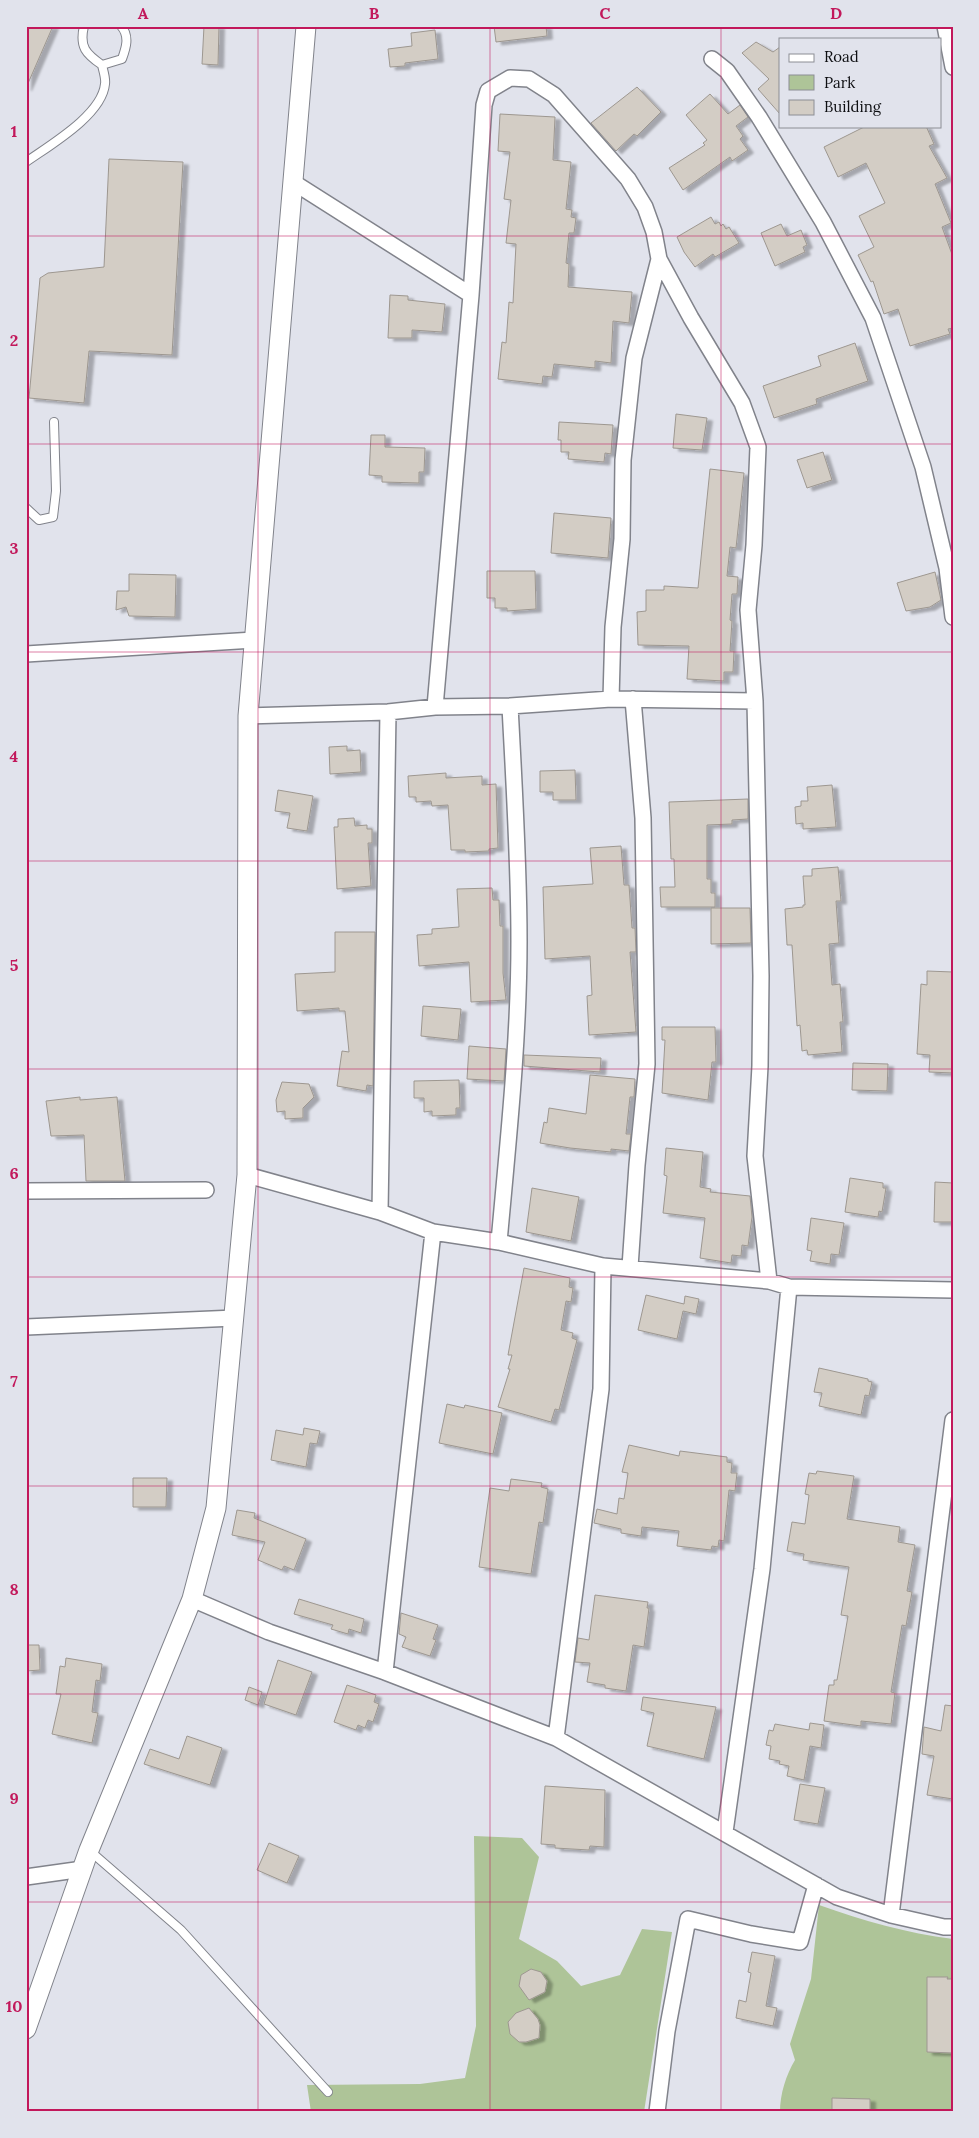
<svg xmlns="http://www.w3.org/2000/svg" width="979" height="2138" viewBox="0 0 979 2138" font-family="Lora,serif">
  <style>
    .green { fill: #aec498 }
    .building { fill: #d3cdc5; stroke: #9d9790; filter: url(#shadow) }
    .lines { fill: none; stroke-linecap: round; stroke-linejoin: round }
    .service-casing { stroke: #81838b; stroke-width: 10 }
    .minor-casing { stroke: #81838b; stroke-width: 18 }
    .tertiary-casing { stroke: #81838b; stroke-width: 21 }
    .service { stroke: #fff; stroke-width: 8 }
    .minor { stroke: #fff; stroke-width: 15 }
    .tertiary { stroke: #fff; stroke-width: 19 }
    .grid { fill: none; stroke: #c2185b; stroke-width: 1; stroke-opacity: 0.55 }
    .neatline { fill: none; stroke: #c2185b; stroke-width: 2 }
    .grid-label { font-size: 16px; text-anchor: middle; font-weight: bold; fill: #c2185b }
  </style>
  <defs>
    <filter id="shadow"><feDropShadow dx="5.5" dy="3" stdDeviation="1" flood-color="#0004"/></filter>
  </defs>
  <rect width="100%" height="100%" fill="#e1e3ec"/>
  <!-- green -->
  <path class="green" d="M474,1836L522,1838L539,1857L519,1939L557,1961L581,1986L620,1975L642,1929L672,1932L644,2112H311L307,2085L420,2084L465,2078L476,2026Z
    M819,1905C864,1921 906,1933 953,1939V2112H780C780,2094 786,2075 795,2060L790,2044L811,1979Z"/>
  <!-- building -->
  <path class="building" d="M26,26H53L26,88Z
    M204,26H219L218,65L202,64Z
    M494,26H546L547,36L496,42Z
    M435,30L438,59L405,63V66L390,67L388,49L412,46L411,33Z
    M756,42L773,52L780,47V114L758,89L769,79L742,53Z
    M637,87L661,112L637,136L634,134L616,151L591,123Z
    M710,94L728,114L740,105L748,117L736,126L743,136L740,139L748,150L732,161L730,157L683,190L669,168L705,145L703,143L707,140L686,115Z
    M500,114L555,117L553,160L571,162L566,209L572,210L571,217L576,218L574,233H569L566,263L569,264L568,287L632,292L629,323L613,321L611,363L595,361V368L554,364L552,377L543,376L542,384L498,379L502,342L506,343L509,302L513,303L516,244L506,243L511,200L504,199L510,152L498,151Z
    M866,126H926L934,144L929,146L947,178L935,184L951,223L942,227L953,257V328L948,329L950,334L910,346L898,309L884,314L873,281L871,282L858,255L874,247L859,216L885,203L866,163L838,177L824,147Z
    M109,159L183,162L172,355L89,351L84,403L29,398L40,278L48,273L104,267Z
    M711,217L715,224L719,222L721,226L723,224L726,229L729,227L739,243L715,257L713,254L695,267L684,252L677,237Z
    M781,224L787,236L801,230L807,245L803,247L805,252L775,266L761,233Z
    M390,295L408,296V300L445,304L442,332L412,330V338H388Z
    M855,343L868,381L816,399L817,404L774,418L763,386L821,366L818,356Z
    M676,414L707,418L702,450L673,448Z
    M559,422L613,425L611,454L605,453L604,462L568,459L569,452H561V440H558Z
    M371,435H385V447L425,448L424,472H419V483L382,482V476L369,475Z
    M823,452L832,480L807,488L797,460Z
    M710,469L744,473L736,548L730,547L727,576L738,577L737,594H732L730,620L732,621L730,651H734L733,672H724V681L687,679L689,646L638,645L637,612L646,611V590H664V586L698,588Z
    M554,513L611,518L608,558L551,553Z
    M487,571H535L536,609L507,611V608H495V598H487Z
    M935,572L941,600L930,607L906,611L897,583Z
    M129,574L176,575L175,617L129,616L126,607L116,610L117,591H129Z
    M347,746V751L360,750L361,772L330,774L329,747Z
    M575,770L576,800H553V792H540V771Z
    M446,773V778L482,776V785L496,784L498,848L489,849V851L465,852V850H451L448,805L432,806L431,801L416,802V797H409L408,776Z
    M832,785L836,827L803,829V823L796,824L795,807L801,806V801H808L807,787Z
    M278,790L313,796L307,831L287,828L290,813L275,811Z
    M748,799V819L732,820V824L707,825V879H711V893H715V907H661L660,887H675L674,859H671L669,802Z
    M354,818L355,826L367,825V829H372V843H368L371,886L337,889L334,827H338V819Z
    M621,846L624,885H629L632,928H635L636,952H630L636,1032L589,1035L587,996L592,995L590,956L545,959L543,887L593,884L590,848Z
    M838,867L841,901H836L839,943L829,944L832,985L840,984L843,1022H840L842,1052L808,1055L807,1050L802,1051L800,1025L797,1026L792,945H787L785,909L803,907V905H805L803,876H812V869Z
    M492,888L493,900H499L500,926H503V973L506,1000L471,1002L469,962L419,966L417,935L432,934V929L459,927L457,889Z
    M711,908H750L751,943L711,944Z
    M335,932H375L373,1086L367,1085L366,1091L337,1086L342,1051L349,1052L345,1011H339V1008L297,1011L295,974L335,972Z
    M927,971L953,972V1073L929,1072L930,1055L917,1054L921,984L927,985Z
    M423,1006L461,1009L458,1040L421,1036Z
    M662,1027H715L716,1062H712L708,1100L662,1093L665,1040H662Z
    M469,1046L506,1049L504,1081L467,1079Z
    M524,1055L601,1058L600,1072L524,1066Z
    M853,1063L888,1064L887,1091L852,1090Z
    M590,1075L635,1079L634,1097H630L626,1134H631L629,1151L611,1149V1152L570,1148L540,1143L544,1122L547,1123L549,1108L586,1114Z
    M459,1080L460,1108H456V1115L432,1116V1111L424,1112V1098H414V1081Z
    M282,1082L309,1084L314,1097L303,1108V1118L285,1119V1111L277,1112L276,1100Z
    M80,1097V1100L117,1097L125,1181H86L84,1135L51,1136L46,1101Z
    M666,1148L703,1152L700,1187L711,1189L710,1192L750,1196L752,1217L748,1246L742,1245L741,1256L732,1255L731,1263L700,1258L705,1218L663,1213L667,1176L664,1175Z
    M850,1178L883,1183V1188H886L882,1212L879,1211L878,1217L845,1212Z
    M935,1182L953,1183V1222H934Z
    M532,1188L579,1197L571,1241L526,1232Z
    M811,1218L844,1223L839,1255L831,1254L830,1264L810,1261L812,1251L807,1250Z
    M524,1268L570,1278L569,1287L573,1288L571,1302L566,1301L561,1330L573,1333L572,1338L577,1340L559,1410L555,1409L551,1422L498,1407L510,1369H508L512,1355H508Z
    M646,1295L684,1304L685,1296L699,1299L696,1314L683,1311L677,1339L638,1330Z
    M819,1368L868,1379V1381L872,1382L869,1396L865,1395L861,1415L819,1406L822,1393L814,1392Z
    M447,1404L464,1408L465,1405L502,1413L493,1454L439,1443Z
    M304,1428L320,1431L317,1444L310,1443L306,1467L271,1460L276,1430L303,1435Z
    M629,1445L679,1456L680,1451L727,1457V1462L732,1463L731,1473H737L735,1491L729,1490L724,1541L719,1540L718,1547L712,1546L711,1550L677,1546L679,1531L642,1527L641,1536L621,1533V1529L594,1523L597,1509L617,1514L619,1498L624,1499L628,1473L622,1472Z
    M817,1471L854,1476L847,1519L900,1527L898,1542L915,1545L907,1591L912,1592L906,1626L902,1625L891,1692L895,1693L891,1724L861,1721V1726L824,1721L829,1685H834V1680H837L848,1616L841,1615L849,1567L803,1560L804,1554L787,1551L792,1522L805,1524L809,1495L805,1494L809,1473L816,1474Z
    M133,1478H167L166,1507H133Z
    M511,1479L542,1483L541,1487L548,1489L543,1523L539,1522L531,1574L479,1567L490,1488L509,1491Z
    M237,1510L255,1513L254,1518L306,1539L294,1570L284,1566L282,1570L258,1560L265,1542L232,1535Z
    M595,1595L648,1602L647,1608H649L644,1647L633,1645L626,1691L605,1688V1685L587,1682L590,1663L575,1662L578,1638L589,1640Z
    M299,1599L364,1619L361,1633L349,1629L348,1634L331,1629L333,1625L294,1614Z
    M401,1613L438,1625L433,1639L436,1640L430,1656L402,1647L406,1637L399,1634Z
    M26,1645H39L40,1670L26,1671Z
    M66,1658L102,1664L100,1681L96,1680L92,1712L98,1713L92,1743L52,1734L61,1694H56L60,1666L65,1667Z
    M278,1660L312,1672L296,1715L264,1704Z
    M347,1685L376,1695L374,1702L379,1704L373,1722L368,1720L365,1728L358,1725L356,1730L334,1722Z
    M249,1687L262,1692L258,1705L245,1700Z
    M643,1697L716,1707L704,1759L647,1746L654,1713L641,1710Z
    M945,1705L953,1706V1799L927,1795L934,1756L922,1754L924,1727L941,1731Z
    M810,1723L824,1725L821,1748L810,1746L804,1780L787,1776L789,1766L779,1764L780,1761L769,1759L771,1746L766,1745L769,1730L773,1731L775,1724L809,1730Z
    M187,1736L222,1748L210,1785L144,1764L150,1749L179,1759Z
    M800,1784L825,1788L818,1824L794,1820Z
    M545,1786L605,1790L604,1847L590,1846L589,1850L555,1848V1845L541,1844Z
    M269,1843L299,1856L287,1883L257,1870Z
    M752,1952L775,1956L766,2006L777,2008L773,2026L736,2018L739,2000L746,2002L751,1973L748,1972Z
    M531,1969L541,1972L547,1981L545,1992L529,2000L519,1986L521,1975Z
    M927,1977H948L947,1979H953V2053L927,2052Z
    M529,2008L538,2019L540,2025L539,2038L526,2042H519L510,2034L508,2022L516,2013Z
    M832,2098L870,2099V2112H832Z"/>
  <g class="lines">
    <!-- service casing -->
    <g class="service-casing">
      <path id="service" d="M102,65L122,59C126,48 130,36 121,26
        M26,162C50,145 102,115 105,84C106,78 103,70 102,65C86,54 79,47 84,26
        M26,508L39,520L53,517L56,491L54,422
        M90,1851L181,1930L328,2092"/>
    </g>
    <!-- minor casing -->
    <g class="minor-casing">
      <path id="minor" d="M945,26L953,67
        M712,59L727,71L759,117L823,222L873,318L923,467L947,568L953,617
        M293,182L471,295
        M659,259L691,318L742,403L758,447L754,545L748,610L755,701L761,976L760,1066L755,1156L769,1281
        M26,654L254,640
        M435,707L471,295L484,105L488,91L510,78L529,79L554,95L628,179L645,207L654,232L659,259L634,358L623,460L622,539L613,627L611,699
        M248,716L388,712L435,707L510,706L611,699L755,701
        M247,1175L380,1212L433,1232L499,1242L603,1266L769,1281L789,1287L953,1290
        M26,1191L206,1190
        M380,1212L388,712
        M499,1242C508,1142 519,1041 519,941C519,862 514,784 510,706
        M630,1267L637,1165L647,1064L643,818L633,699
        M26,1327L235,1318
        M192,1599L269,1632L385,1672L556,1738L837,1897L891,1915L944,1927H953
        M385,1672L433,1232
        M556,1738L601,1389L603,1266
        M725,1832L762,1569L789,1287
        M26,1877L83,1869
        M891,1915L953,1420
        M657,2112L667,2031L688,1919L751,1934L800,1942L816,1885"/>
    </g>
    <!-- tertiary casing -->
    <g class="tertiary-casing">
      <path id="tertiary" d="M26,2029L89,1850L192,1599L216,1508L247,1175L248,716L306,26"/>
    </g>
    <!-- service -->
    <use href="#service" class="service"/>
    <!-- minor -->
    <use href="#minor" class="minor"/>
    <!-- tertiary -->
    <use href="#tertiary" class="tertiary"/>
  </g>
  <!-- grid -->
  <path class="grid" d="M258,26V2112M490,26V2112M721,26V2112M26,236H953M26,444H953M26,652H953M26,861H953M26,1069H953M26,1277H953M26,1486H953M26,1694H953M26,1902H953"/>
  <!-- border -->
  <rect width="979" height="2138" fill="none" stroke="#e1e3ec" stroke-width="55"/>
  <!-- legend -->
  <rect x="779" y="38" width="162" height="90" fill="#e1e3ec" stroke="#8c8e94"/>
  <rect x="789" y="54" width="25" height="8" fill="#ffffff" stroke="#8c8e94"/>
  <text x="824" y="62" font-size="15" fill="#0d0e11">Road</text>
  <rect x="789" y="75" width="25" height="15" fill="#aec498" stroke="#8c8e94"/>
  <text x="824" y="88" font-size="15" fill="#0d0e11">Park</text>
  <rect x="789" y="100" width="25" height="15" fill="#d3cdc5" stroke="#8c8e94"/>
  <text x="824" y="112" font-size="15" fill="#0d0e11">Building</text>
  <rect x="28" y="28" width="924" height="2082" class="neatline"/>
  <g class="grid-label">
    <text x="143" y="19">A</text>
    <text x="374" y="19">B</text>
    <text x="605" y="19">C</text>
    <text x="836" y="19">D</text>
    <text x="14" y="137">1</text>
    <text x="14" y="346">2</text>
    <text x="14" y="554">3</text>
    <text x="14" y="762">4</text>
    <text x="14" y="971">5</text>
    <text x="14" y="1179">6</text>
    <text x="14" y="1387">7</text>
    <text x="14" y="1595">8</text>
    <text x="14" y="1804">9</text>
    <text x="14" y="2012">10</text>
  </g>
</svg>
